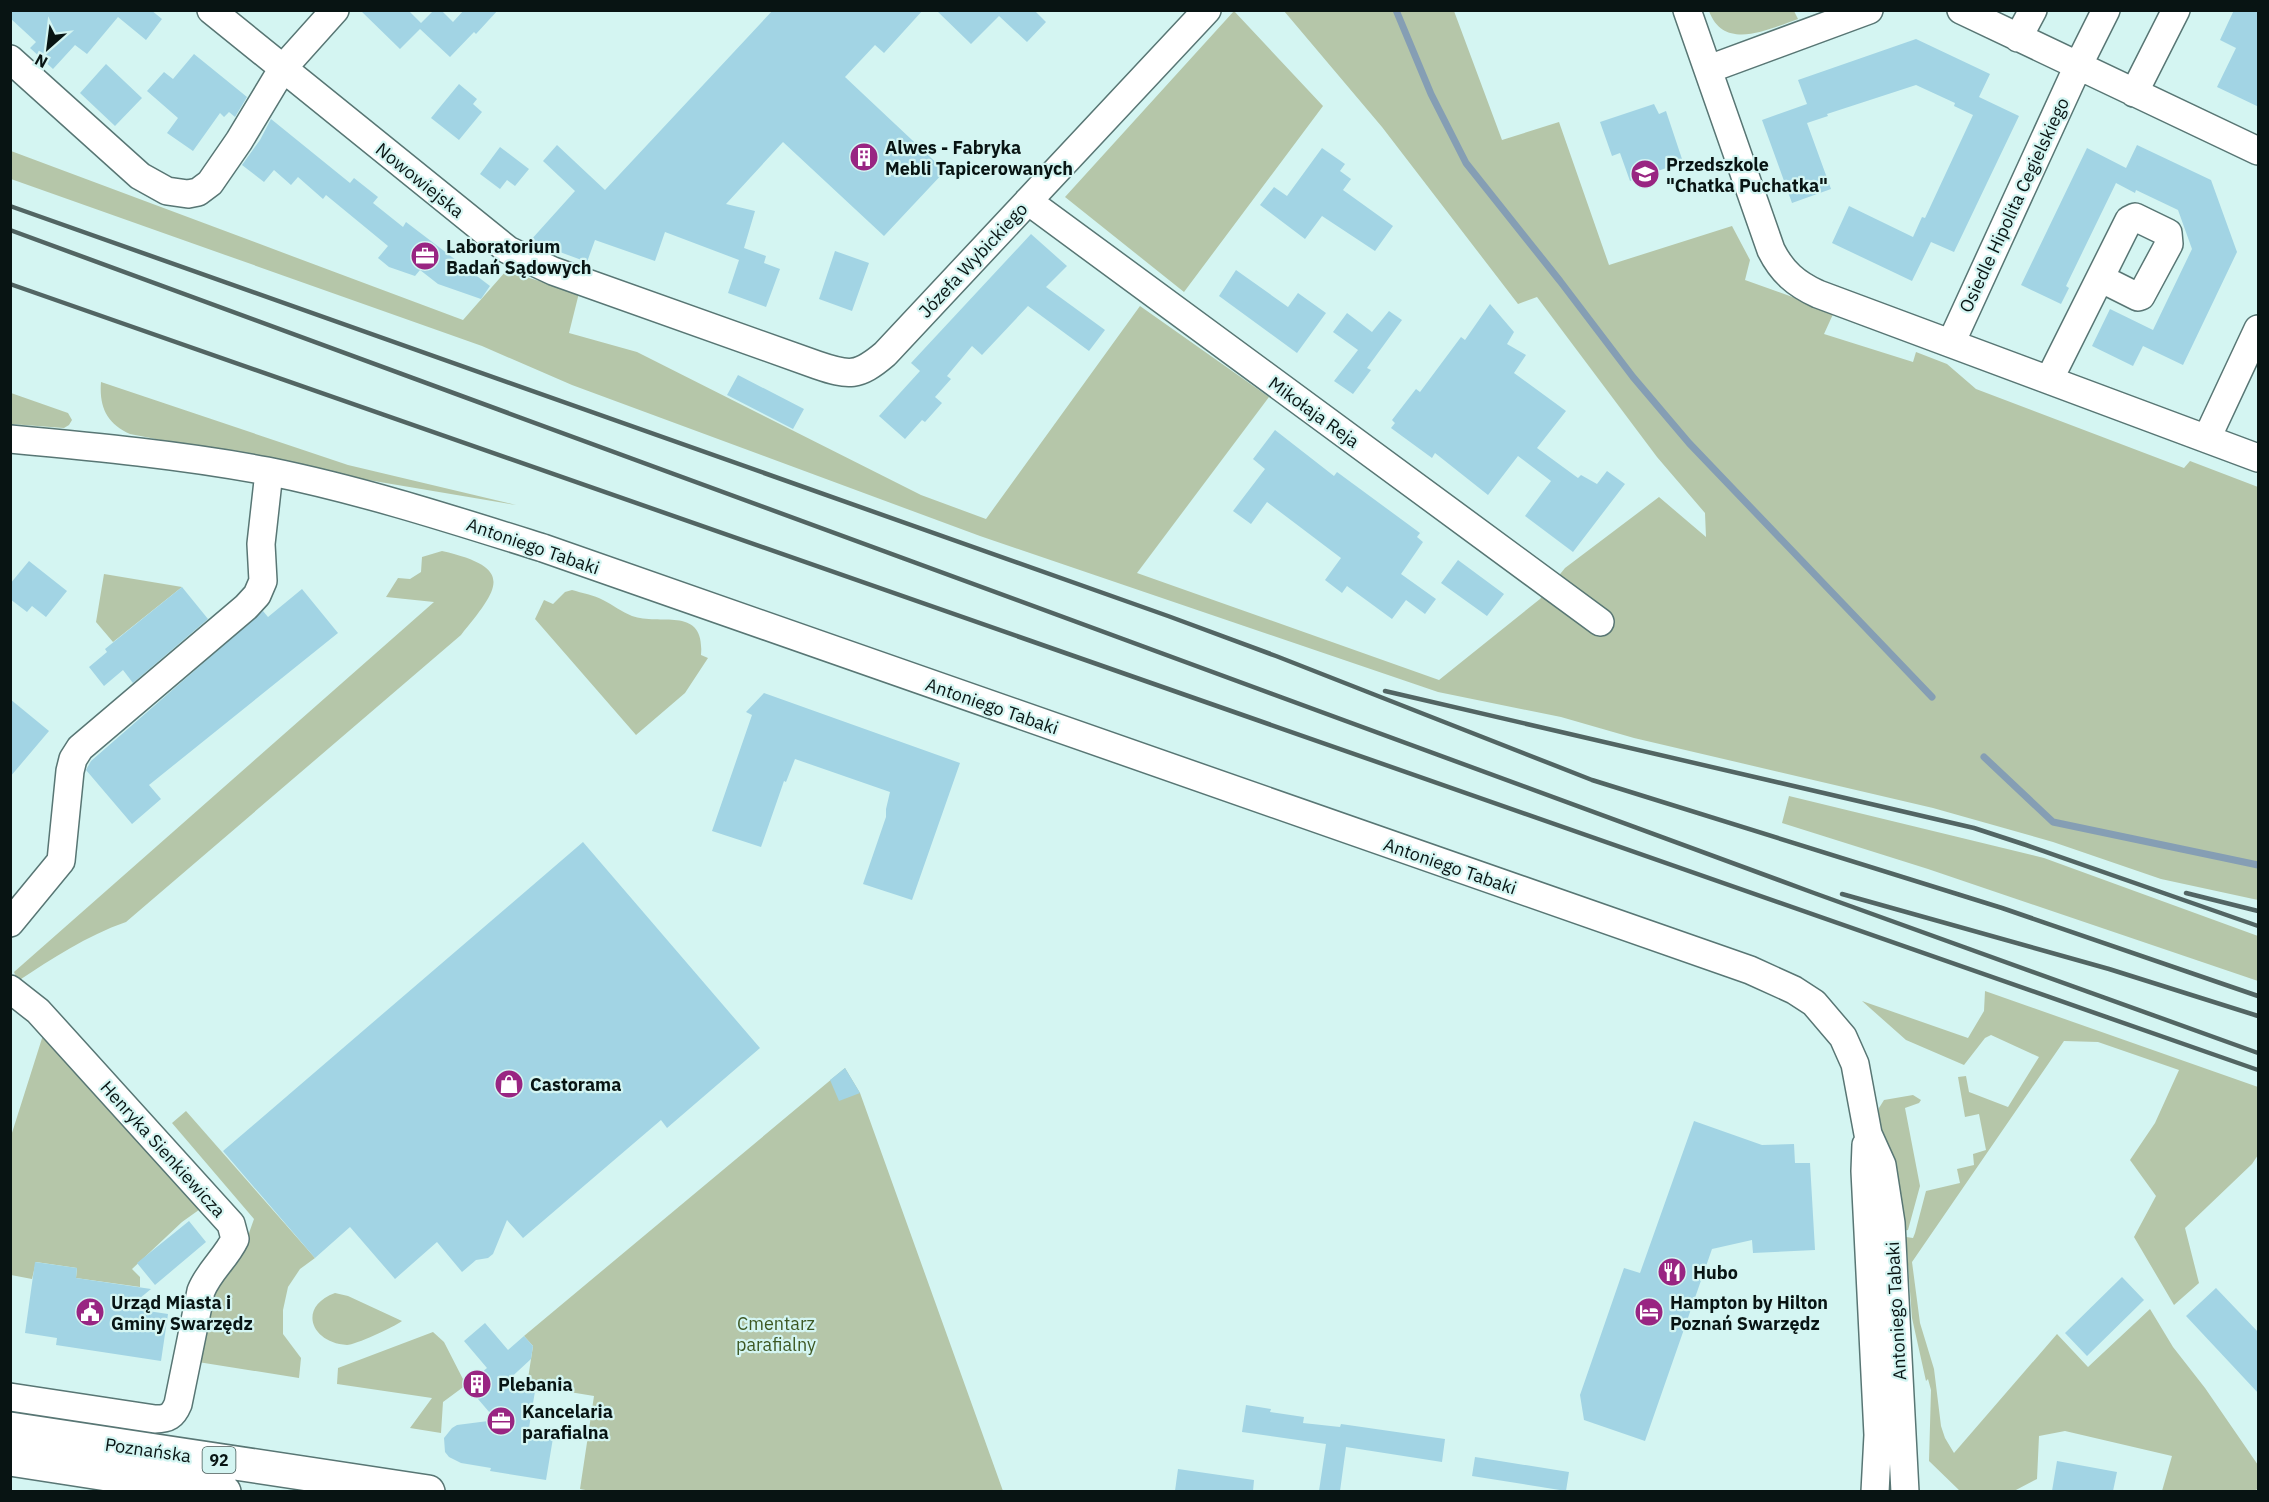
<svg xmlns="http://www.w3.org/2000/svg" width="2269" height="1502" viewBox="0 0 2269 1502" font-family="'IBM Plex Sans',sans-serif">
  <style>
    .green { fill: #b5c6a9 }
    .lines { fill: none; stroke-linecap: round; stroke-linejoin: round }
    .stream { stroke: #859eb4; stroke-width: 7 }
    .building { fill: #a2d4e4 }
    .minor-casing { stroke: #587674; stroke-width: 30 }
    .major-casing { stroke: #587674; stroke-width: 36 }
    .minor { stroke: #fff; stroke-width: 27 }
    .major { stroke: #fff; stroke-width: 33 }
    .rail { stroke: #526563; stroke-width: 4.5 }
    .labels { text-anchor: middle; dominant-baseline: central; stroke-width: 4.5; stroke-linejoin: round; paint-order: stroke }
    .shield { fill: #d4f5f2; stroke: #455856; stroke-width: 1.5 }
    .shield-label { font-size: 16px; font-weight: bold; fill: #081413 }
    .poi-label { font-size: 18px; font-weight: bold; fill: #081413; stroke: #d4f5f2; text-anchor: start }
    .street-label { font-size: 18px; fill: #081413; stroke: #d4f5f2 }
    .park-label { font-size: 18px; fill: #3c5722; stroke: #d4f5f2 }
  </style>
  <rect width="100%" height="100%" fill="#d4f5f2"/>
  <!-- green -->
  <path class="green" d="M1234,11L1323,106L1184,292L1065,197Z
    M1284,11H1454L1502,140L1559,122L1609,265L1732,226L1750,260L1745,280L1834,312L1824,334L1913,362L1916,352L1947,364L1976,389L2184,468L2190,461L2258,487V900L2161,879L2053,842L1933,808L1634,738L1561,717L1438,692L980,536L572,385L482,346L11,179V151L463,320L506,271L579,293L569,333L637,352L921,495L986,519L1140,306L1269,397L1137,573L1439,680L1540,599L1565,568L1659,497L1706,537L1705,513L1657,457L1537,297L1518,304L1382,127Z
    M1709,11H1794L1798,19C1769,29 1724,52 1709,11Z
    M101,382L348,465L516,505L362,479L130,434C107,424 99,407 101,382Z
    M11,393L68,413L72,420L69,425L64,428L11,424Z
    M442,551C516,568 499,588 461,635L126,922C86,936 53,958 18,981L14,972L434,602L386,597L398,578L410,579L421,572L422,557Z
    M104,574L182,587L113,642L96,622Z
    M572,590C582,593 594,595 603,600C613,605 622,612 632,616C661,626 705,605 701,655L708,658L685,693L636,735L535,619L544,600L553,604L565,592Z
    M1789,796L2044,858L2258,936V981L1928,869L1782,823Z
    M1985,991L2258,1087V1155L2252,1164L2185,1228L2199,1283L2174,1305L2134,1237L2156,1196L2130,1160L2155,1123L2179,1070L2098,1042L2064,1041L1912,1262L1920,1323L1934,1369L1941,1426L1945,1438L1954,1453L2057,1334L2088,1367L2150,1309L2173,1347L2205,1388L2258,1465V1488L2255,1491H2162L2172,1456L2065,1431L2039,1436L2037,1479L2014,1491H1960L1929,1461L1931,1390L1928,1379L1926,1381L1912,1318L1906,1237L1913,1238L1915,1233L1926,1191L1960,1183L1957,1169L1974,1165L1973,1154L1986,1150L1979,1114L1965,1117L1958,1077L1966,1076L1969,1092L2008,1107L2039,1057L1991,1035L1985,1038L1964,1065L1906,1040L1862,1001L1968,1038L1984,1011Z
    M44,1032L203,1207L182,1222L132,1269L140,1277V1287L76,1278L77,1268L36,1262L32,1279L11,1275V1136Z
    M845,1068L860,1093L1003,1491L596,1492L580,1489L594,1396L527,1385L533,1346L524,1336Z
    M1913,1095L1921,1100L1919,1103L1905,1108L1920,1186L1908,1230L1898,1232L1878,1115L1879,1108L1884,1100Z
    M186,1111L315,1258L300,1269L288,1287L283,1310V1334L301,1358L299,1378L198,1362L206,1309L218,1283L244,1247L254,1219L172,1123Z
    M335,1293L348,1296L402,1321C394,1327 355,1345 347,1345C311,1343 297,1307 335,1293Z
    M433,1332L444,1342L466,1385L443,1402L441,1433L410,1428L432,1398L337,1384L338,1368Z"/>
  <g class="lines">
    <!-- stream -->
    <path class="stream" d="M1396,10L1431,94L1466,163L1560,281L1633,377L1689,443L1932,697
      M1984,757L2053,822L2258,865"/>
  </g>
  <!-- building -->
  <path class="building" d="M10,10H151L162,19L146,40L118,17L87,54L75,45L53,69L30,48L36,42L10,18Z
    M360,10H408L421,23L434,10H441L453,22L464,10H498L476,34L474,32L450,57L420,29L400,49Z
    M773,10H923L884,53L875,45L845,77L945,171L884,236L783,142L726,204L755,211L744,248L766,256L764,263L780,269L766,307L728,293L739,260L665,232L655,261L595,240L587,262L530,241L575,191L543,161L557,145L605,190Z
    M936,10H1034L1046,22L1027,42L999,16L971,44Z
    M2234,10H2259V107L2217,87L2236,48L2220,40Z
    M1916,39L1990,74L1979,97L2019,116L1954,252L1931,242L1912,281L1832,243L1849,206L1913,237L1922,217L1925,218L1973,115L1954,106L1955,103L1916,85L1827,114L1828,116L1807,123L1831,189L1792,203L1762,120L1807,104L1798,80Z
    M194,54L247,97L235,117L229,112L224,117L220,113L193,151L167,133L178,118L147,91L164,72L173,79Z
    M106,64L142,98L115,126L80,93Z
    M459,84L477,99L473,104L482,112L459,140L431,118Z
    M1654,104L1659,114L1666,111L1683,162L1630,181L1620,153L1612,156L1600,122Z
    M271,119L350,183L354,178L378,197L373,203L403,227L406,222L490,286L481,299L438,284L420,270L415,276L389,267L378,258L388,246L326,195L323,199L298,177L291,185L274,170L264,182L242,165L260,140Z
    M2137,145L2211,180L2237,252L2183,365L2143,346L2133,366L2092,346L2110,309L2153,330L2192,249L2178,210L2136,190L2135,193L2116,183L2066,286L2069,288L2061,304L2021,285L2087,148L2126,168Z
    M500,147L529,169L515,186L507,180L500,189L480,174Z
    M1322,148L1345,164L1340,171L1351,179L1343,190L1393,226L1375,251L1322,216L1305,239L1260,205L1274,187L1287,196Z
    M1031,234L1067,266L1046,287L1105,330L1089,351L1028,306L982,355L972,346L947,376L951,379L935,397L942,403L925,422L922,420L905,439L879,416L920,371L911,363Z
    M835,251L869,263L852,311L819,299Z
    M1236,270L1288,307L1298,293L1326,313L1297,353L1219,296Z
    M1490,304L1514,332L1507,344L1526,355L1514,373L1566,411L1537,448L1578,478L1581,475L1597,484L1607,471L1625,484L1573,552L1525,516L1551,481L1518,456L1488,495L1435,453L1432,458L1391,428L1395,423L1392,420L1416,389L1420,392L1461,337L1465,340Z
    M1389,311L1402,320L1367,368L1371,370L1353,394L1334,381L1358,350L1333,332L1347,313L1372,332Z
    M738,375L804,409L793,429L727,395Z
    M1275,430L1334,476L1337,472L1420,533L1417,537L1423,542L1401,574L1436,599L1425,614L1406,600L1392,619L1347,586L1342,593L1325,580L1341,558L1267,502L1251,524L1233,511L1265,469L1253,459Z
    M1458,560L1504,594L1487,616L1441,583Z
    M29,561L67,591L46,617L32,606L27,612L10,599V584Z
    M182,587L208,619L133,683L123,670L104,686L89,667L107,652L105,649Z
    M302,589L338,633L149,785L161,799L132,824L86,770L91,761L263,611L268,617Z
    M764,693L960,763L912,900L863,884L886,817V809L890,792L795,759L786,782L784,781L761,847L712,831L752,715L746,712Z
    M10,699L49,731L10,777Z
    M583,842L760,1048L667,1128L661,1120L523,1238L507,1220L493,1254L488,1258L476,1260L462,1272L437,1242L395,1279L350,1227L315,1258L223,1151Z
    M845,1068L860,1093L839,1101L830,1080Z
    M1694,1121L1762,1145L1794,1144L1795,1163H1810L1815,1250L1753,1253L1752,1240L1712,1249L1645,1441L1584,1420L1580,1395L1624,1268L1640,1273Z
    M189,1221L206,1242L155,1285L137,1263Z
    M35,1262L77,1268L76,1278L151,1289L128,1308L168,1314L161,1361L56,1345L57,1338L25,1333Z
    M2122,1277L2144,1300L2087,1356L2065,1333Z
    M2216,1288L2259,1333V1394L2186,1316Z
    M485,1323L508,1350L524,1336L533,1346L531,1359L503,1385L535,1391L528,1434L553,1438L546,1480L490,1471L491,1468L461,1463L449,1457L445,1452L444,1438L452,1428L457,1425L496,1420L466,1385L487,1368L464,1341Z
    M1246,1405L1271,1409L1270,1412L1304,1417L1303,1423L1340,1427L1341,1424L1445,1439L1442,1462L1346,1447L1340,1491H1319L1326,1444L1242,1432Z
    M1475,1457L1569,1472L1566,1491L1472,1476Z
    M2057,1461L2117,1472L2113,1491H2052Z
    M1178,1469L1254,1480L1253,1491H1175Z"/>
  <g class="lines">
    <!-- minor casing -->
    <g class="minor-casing">
      <path id="minor" d="M211,10L508,250L553,271L817,365C849,376 858,377 885,354L1207,10
        M1687,10L1771,250C1782,272 1796,284 1818,294L2258,458
        M1961,10L2258,151
        M2018,38L2033,10
        M10,59L140,176L167,191L188,194L198,192L210,183L239,141L283,68L335,10
        M1709,69L1869,10
        M2134,93L2176,10
        M1028,201L1600,622
        M1951,343L2078,66L2106,10
        M2049,380L2129,220L2135,217L2168,233L2169,244L2141,296L2138,297L2100,278
        M2207,438L2258,329
        M10,439C96,447 182,455 267,471C361,490 451,519 543,548L1750,970L1794,990L1814,1003L1843,1037L1855,1064L1868,1134L1882,1165L1891,1223L1905,1492
        M10,923L61,861L70,771L73,759L80,748L246,607L257,595L263,581L261,544L269,472
        M10,989L38,1011L231,1224L235,1239C226,1258 209,1271 201,1291L178,1404C173,1416 168,1419 155,1419L10,1397
        M1866,1145L1865,1171L1878,1435L1875,1492"/>
    </g>
    <!-- major casing -->
    <g class="major-casing">
      <path id="major" d="M10,1429L428,1492
        M10,1459L224,1492"/>
    </g>
    <!-- minor -->
    <use href="#minor" class="minor"/>
    <!-- major -->
    <use href="#major" class="major"/>
    <!-- rail -->
    <path class="rail" d="M10,206L1168,616L1276,656L1592,780L2002,908L2258,996
      M10,230L1814,893L2258,1053
      M10,284L2258,1070
      M1385,691L1974,828L2026,845L2258,926
      M2186,893L2258,911
      M1842,894L2109,969L2258,1016"/>
  </g>
  <!-- icons -->
  <defs>
    <g id="building-disc" transform="scale(1.5)"><circle r="9.5" fill="#992582" stroke="#d4f5f2"/><path d="M-4-6H4V6H1V3H-1V6H-4ZM-2.5-4.3h1.7v1.8h-1.7ZM.8-4.3h1.7v1.8H.8ZM-2.5-1h1.7V.8h-1.7ZM.8-1h1.7V.8H.8Z" fill="#fff"/></g>
    <g id="school-disc" transform="scale(1.5)"><circle r="9.5" fill="#992582" stroke="#d4f5f2"/><path d="M0-5L7-2L0 1L-7-2ZM-4 1L0 2.5L4 1V4Q0 6-4 4Z" fill="#fff"/></g>
    <g id="office-disc" transform="scale(1.5)"><circle r="9.5" fill="#992582" stroke="#d4f5f2"/><path d="M-6-3h4V-5.5h4V-3h4V5H-6ZM-1-4.5V-3h2v-1.5ZM-6 0V1H6V0Z" fill="#fff"/></g>
    <g id="shop-disc" transform="scale(1.5)"><circle r="9.5" fill="#992582" stroke="#d4f5f2"/><path d="M-5-2.5h2.3a2.7 3.5 0 0 1 5.4 0H5L5.5 6h-11ZM-1.5-2.5h3a1.5 2.3 0 0 0-3 0Z" fill="#fff"/></g>
    <g id="restaurant-disc" transform="scale(1.5)"><circle r="9.5" fill="#992582" stroke="#d4f5f2"/><path d="M-5-6h1v4h1v-4h1v4h1v-4h1v5L-1.5 .5V6h-2V.5L-5-1ZM5-6V6H3V1.5H1.5Q1.5-4 5-6Z" fill="#fff"/></g>
    <g id="civic-disc" transform="scale(1.5)"><circle r="9.5" fill="#992582" stroke="#d4f5f2"/><path d="M-.6-6.5H3V-4.5H.6V-3L4-1V1h2V6H-6V1h2V-1L-.6-3ZM-1.2 2.5V6h2.4V2.5Z" fill="#fff"/></g>
    <g id="hotel-disc" transform="scale(1.5)"><circle r="9.5" fill="#992582" stroke="#d4f5f2"/><path d="M-6-4.5h1.5V1H6V5H4.5V3h-9V5H-6ZM-4 0a1.8 1.8 0 1 1 3.6 0ZM.5 0V-2.5h3Q6-2.5 6 0Z" fill="#fff"/></g>
  </defs>
  <g fill-rule="evenodd">
    <use href="#building-disc" x="864" y="157"/>
    <use href="#school-disc" x="1645" y="174"/>
    <use href="#office-disc" x="425" y="256"/>
    <use href="#shop-disc" x="509" y="1084"/>
    <use href="#restaurant-disc" x="1672" y="1272"/>
    <use href="#civic-disc" x="90" y="1312"/>
    <use href="#hotel-disc" x="1649" y="1312"/>
    <use href="#building-disc" x="477" y="1384"/>
    <use href="#office-disc" x="501" y="1421"/>
  </g>
  <g class="labels">
    <!-- shield labels -->
    <rect class="shield" x="202.5" y="1447" width="33" height="26" rx="4.5"/>
    <g class="shield-label">
      <text x="219" y="1460">92</text>
    </g>
    <!-- poi labels -->
    <g class="poi-label">
      <text x="885" y="147">Alwes - Fabryka<tspan x="885" dy="21">Mebli Tapicerowanych</tspan></text>
      <text x="1666" y="164">Przedszkole<tspan x="1666" dy="21">"Chatka Puchatka"</tspan></text>
      <text x="446" y="246">Laboratorium<tspan x="446" dy="21">Badań Sądowych</tspan></text>
      <text x="530" y="1084">Castorama</text>
      <text x="1693" y="1272">Hubo</text>
      <text x="111" y="1302">Urząd Miasta i<tspan x="111" dy="21">Gminy Swarzędz</tspan></text>
      <text x="1670" y="1302">Hampton by Hilton<tspan x="1670" dy="21">Poznań Swarzędz</tspan></text>
      <text x="498" y="1384">Plebania</text>
      <text x="522" y="1411">Kancelaria<tspan x="522" dy="21">parafialna</tspan></text>
    </g>
    <!-- street labels -->
    <g class="street-label">
      <text transform="translate(420 180) rotate(39)">Nowowiejska</text>
      <text transform="translate(2014 205) rotate(-65)">Osiedle Hipolita Cegielskiego</text>
      <text transform="translate(973 260) rotate(-47)">Józefa Wybickiego</text>
      <text transform="translate(1314 412) rotate(36)">Mikołaja Reja</text>
      <text transform="translate(533 546) rotate(19)">Antoniego Tabaki</text>
      <text transform="translate(992 706) rotate(19)">Antoniego Tabaki</text>
      <text transform="translate(1450 866) rotate(19)">Antoniego Tabaki</text>
      <text transform="translate(163 1149) rotate(48)">Henryka Sienkiewicza</text>
      <text transform="translate(1896 1311) rotate(-93)">Antoniego Tabaki</text>
      <text transform="translate(148 1450) rotate(8)">Poznańska</text>
    </g>
    <!-- park labels -->
    <g class="park-label">
      <text x="776" y="1323">Cmentarz<tspan x="776" dy="21">parafialny</tspan></text>
    </g>
  </g>
  <!-- border -->
  <rect width="2269" height="1502" fill="none" stroke="#081413" stroke-width="24"/>
  <!-- north arrow -->
  <g transform="translate(48 48) rotate(208)" stroke="#d4f5f2" stroke-width="4.5" paint-order="stroke">
  <path d="M0-4.5L10 22L0 15L-10 22Z" fill="#081413"/>
  <text y="-9" font-size="16" font-weight="bold" text-anchor="middle" fill="#081413">N</text>
  </g>
</svg>
